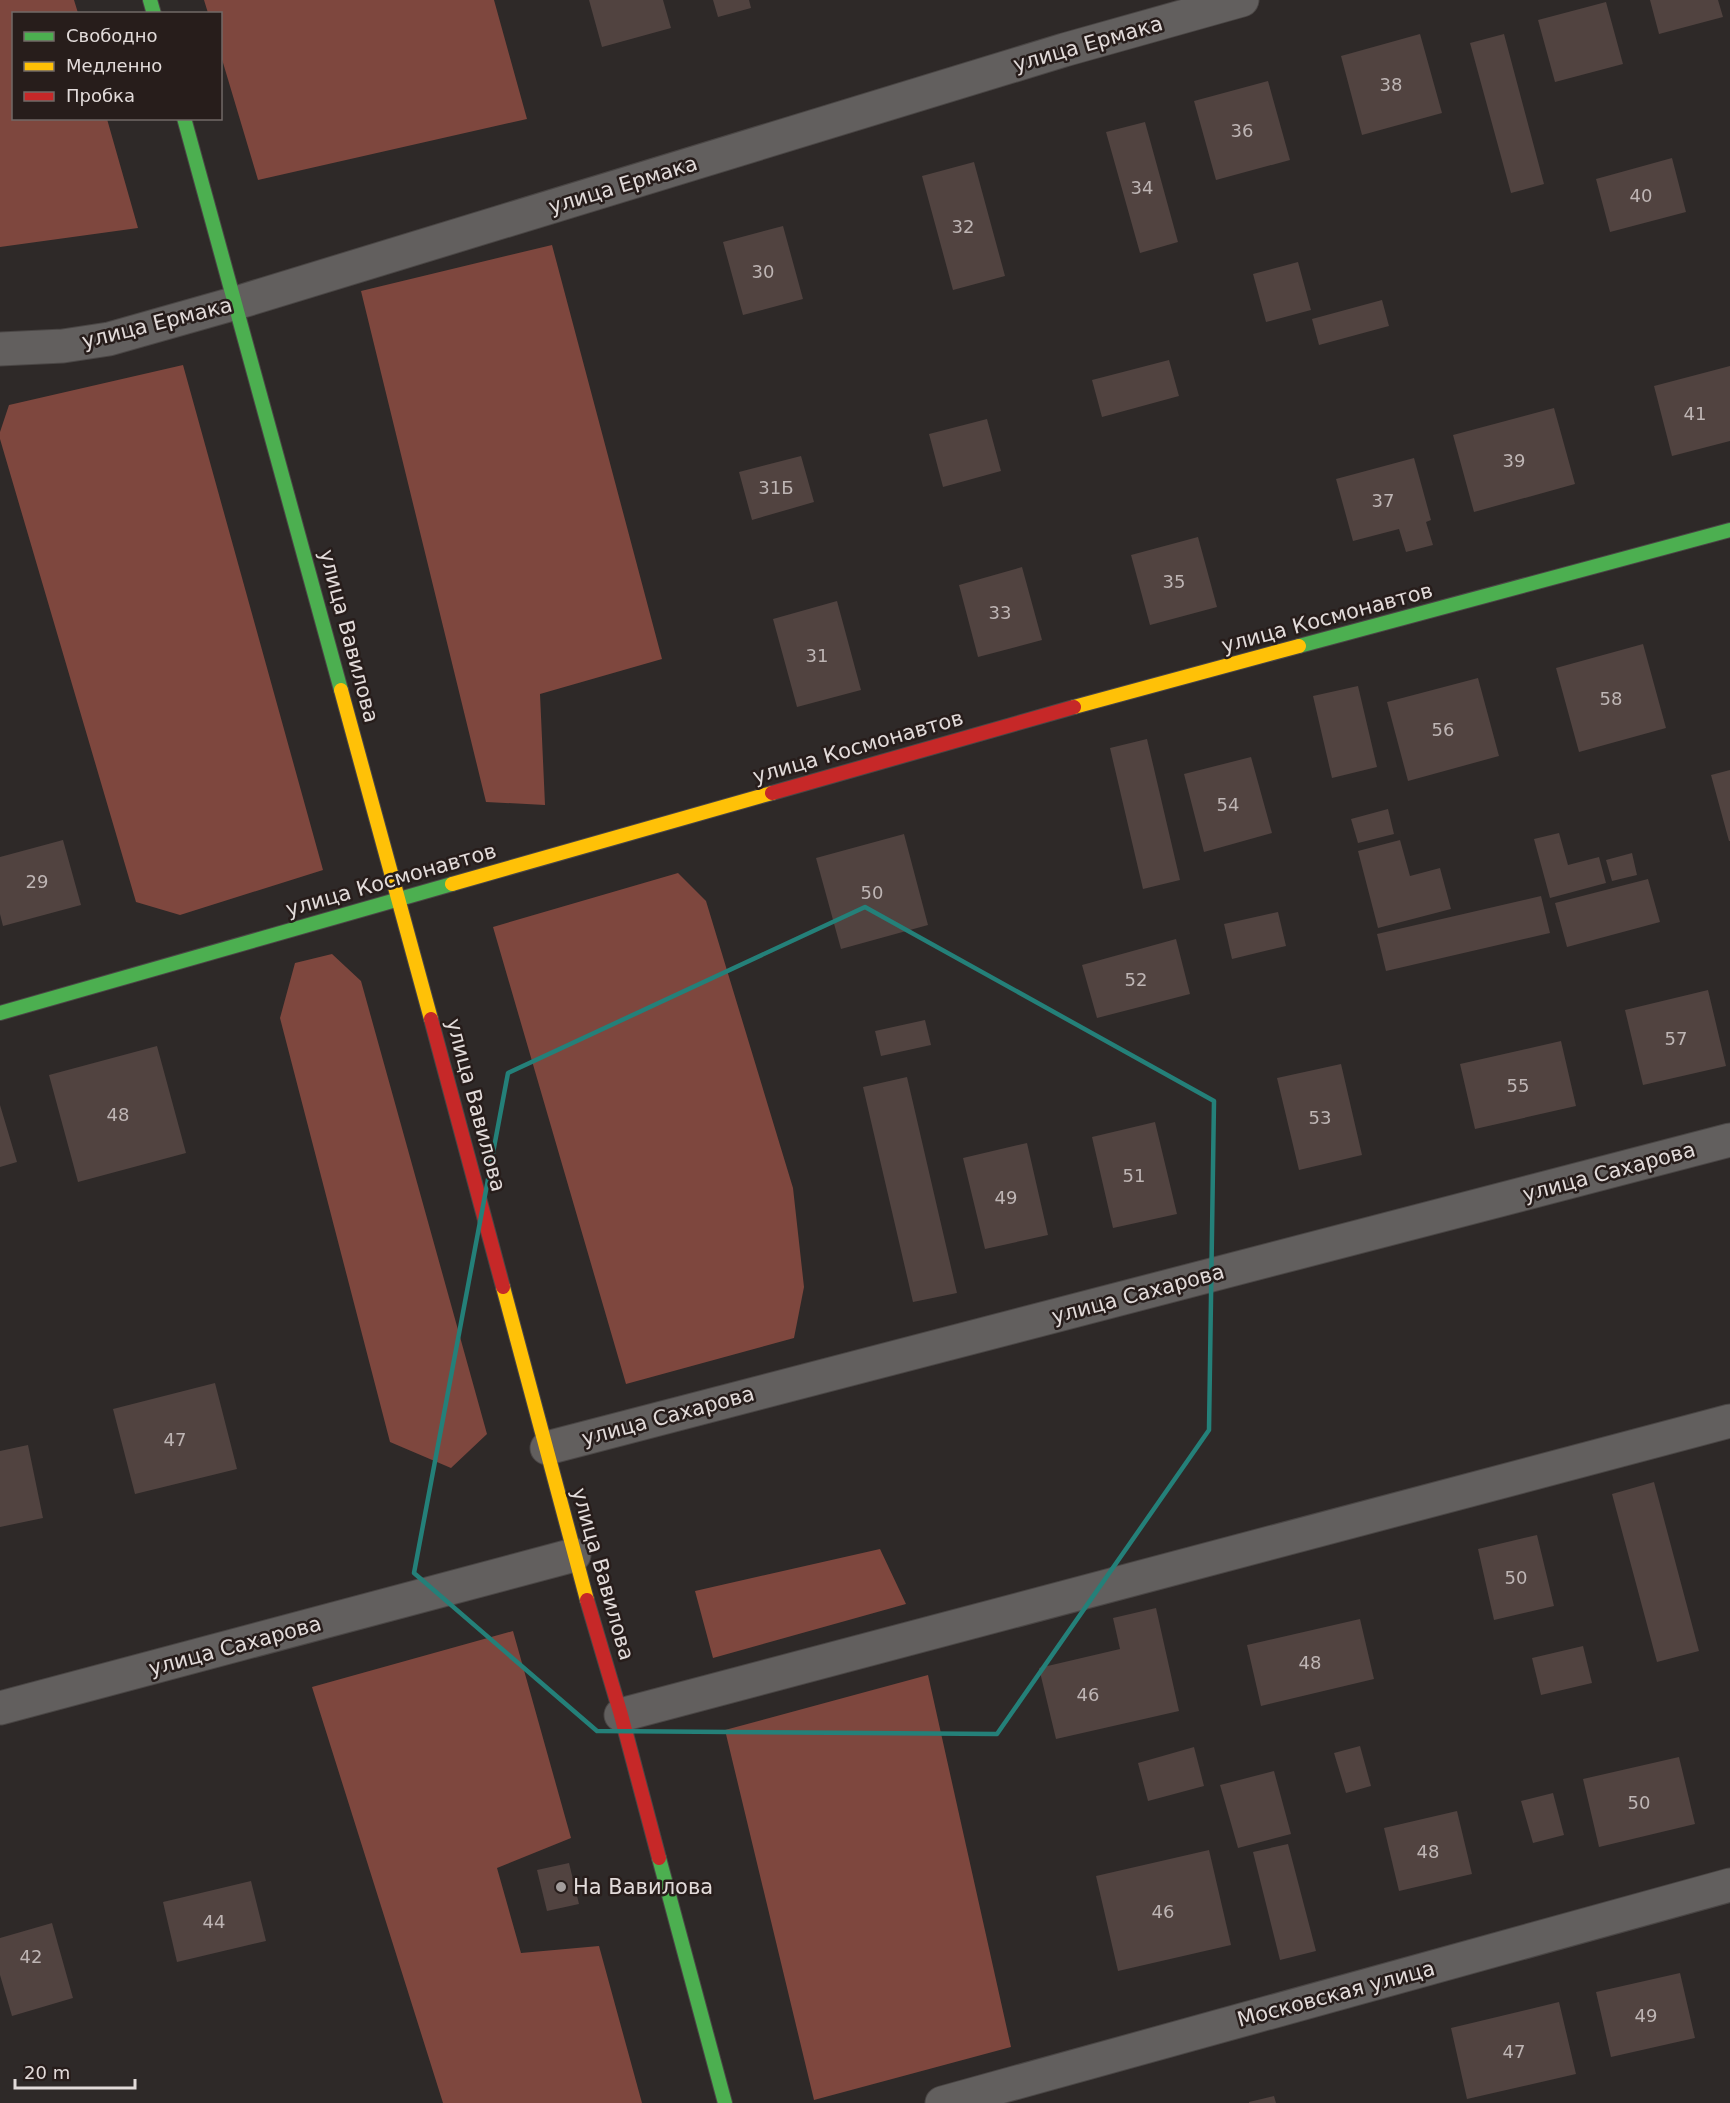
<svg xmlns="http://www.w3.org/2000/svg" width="1730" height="2103" viewBox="0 0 1730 2103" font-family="'DejaVu Sans',sans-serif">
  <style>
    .forest { fill: #7e473e }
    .building { fill: #514340 }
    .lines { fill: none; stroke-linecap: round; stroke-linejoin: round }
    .street-casing { stroke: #4a4645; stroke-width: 35 }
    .fast-casing { stroke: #4a4645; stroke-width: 16 }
    .slow-casing { stroke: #4a4645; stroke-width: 16 }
    .jam-casing { stroke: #4a4645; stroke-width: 16 }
    .street { stroke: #625f5e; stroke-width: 33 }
    .fast { stroke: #4caf50; stroke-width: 14 }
    .slow { stroke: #ffc107; stroke-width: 14 }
    .jam { stroke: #c62828; stroke-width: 14 }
    .marked { fill: none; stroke: #248079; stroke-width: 4.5; stroke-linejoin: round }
    .poi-dot { fill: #a39d9c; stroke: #271d1b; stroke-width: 2 }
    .labels { text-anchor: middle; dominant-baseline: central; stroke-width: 5; stroke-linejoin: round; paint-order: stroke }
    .number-label { font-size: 18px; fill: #beb5b4 }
    .street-label { font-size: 21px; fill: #e2dbda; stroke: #271d1b }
    .poi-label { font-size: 21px; fill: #e2dbda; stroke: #271d1b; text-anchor: start }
  </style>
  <rect width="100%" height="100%" fill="#2e2928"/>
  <!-- forest -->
  <path class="forest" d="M0,0H74L78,13L14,14V118L107,119L138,228L0,247Z
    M204,0H494L527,119L258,180L221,56L220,14L208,13Z
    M552,245L662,659L540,694L545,805L486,802L361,291Z
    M183,365L323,870L180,915L136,902L0,439V432L9,405Z
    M678,873L706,901L793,1188L804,1287L794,1338L626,1384L493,927Z
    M332,954L361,981L487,1434L451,1468L390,1442L280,1018L295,963Z
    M880,1549L906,1604L713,1658L695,1591Z
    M513,1631L571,1838L497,1868L521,1953L599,1946L642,2103H443L312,1687Z
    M928,1675L1011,2047L814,2100L725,1730Z"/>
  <!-- building -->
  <path class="building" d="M589,0H663L671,28L602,47Z
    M713,0H749L751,8L718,17Z
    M1650,0H1718L1723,17L1659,34Z
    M1606,2L1623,64L1555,82L1538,20Z
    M1420,34L1442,113L1362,135L1341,56Z
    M1504,34L1544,184L1511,193L1470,43Z
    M1268,81L1290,160L1216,180L1194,101Z
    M1145,122L1178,242L1140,253L1106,132Z
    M1672,158L1686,212L1610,232L1596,179Z
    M974,162L1005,276L953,290L922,176Z
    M783,226L803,299L743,315L723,242Z
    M1298,262L1311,310L1266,322L1253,274Z
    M1382,300L1389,326L1319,345L1312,319Z
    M1169,360L1179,396L1102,417L1092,380Z
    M1730,366V441L1672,456L1654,386Z
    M1554,408L1575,484L1474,512L1453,435Z
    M987,419L1001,471L943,487L929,434Z
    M801,456L814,502L752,520L739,472Z
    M1414,458L1431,520L1426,522L1433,545L1406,552L1399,529L1353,541L1336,479Z
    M1198,537L1217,607L1150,625L1131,555Z
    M1022,567L1042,640L978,657L959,585Z
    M837,601L861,690L797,707L773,619Z
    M1643,644L1666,728L1579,752L1556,668Z
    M1478,678L1499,756L1408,781L1387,702Z
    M1358,686L1377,767L1332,778L1313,696Z
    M1147,739L1180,880L1143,889L1110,748Z
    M1251,757L1272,833L1204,852L1184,774Z
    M1730,770V841H1729L1711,775Z
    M1388,809L1394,834L1358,843L1351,819Z
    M1559,833L1568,865L1599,857L1606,883L1550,898L1534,839Z
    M904,834L928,925L841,949L816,858Z
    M63,840L81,905L3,926L0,914V857Z
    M1400,840L1410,876L1440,868L1451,909L1378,928L1358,851Z
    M1632,853L1637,875L1612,881L1606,860Z
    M1648,879L1660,922L1567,947L1555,903Z
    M1541,896L1550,933L1386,971L1377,934Z
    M1278,912L1286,946L1232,959L1224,924Z
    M1176,939L1190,994L1097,1018L1082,965Z
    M1708,990L1726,1066L1643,1085L1625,1010Z
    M925,1020L931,1045L881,1056L875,1031Z
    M1561,1041L1576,1106L1475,1129L1460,1064Z
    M157,1046L186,1153L78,1182L49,1075Z
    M1341,1064L1362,1155L1299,1170L1277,1078Z
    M907,1077L957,1293L913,1302L863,1087Z
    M0,1105L17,1162L0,1167Z
    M1155,1122L1177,1214L1113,1228L1092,1137Z
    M1027,1143L1048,1235L985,1249L963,1158Z
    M215,1383L237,1469L135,1494L113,1409Z
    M28,1445L43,1518L0,1527V1451Z
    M1654,1482L1699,1651L1657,1662L1612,1494Z
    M1537,1535L1554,1606L1494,1620L1478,1549Z
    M1156,1608L1179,1711L1056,1739L1039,1668L1120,1649L1113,1618Z
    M1360,1619L1374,1679L1261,1706L1247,1645Z
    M1583,1646L1592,1683L1541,1695L1532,1658Z
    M1360,1746L1371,1786L1346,1793L1334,1753Z
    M1194,1747L1204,1786L1148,1801L1138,1763Z
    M1679,1757L1695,1824L1599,1847L1583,1779Z
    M1274,1771L1291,1834L1238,1848L1220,1785Z
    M1553,1793L1564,1835L1533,1843L1521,1801Z
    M1457,1811L1472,1874L1399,1891L1384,1828Z
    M1288,1844L1316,1951L1280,1960L1253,1852Z
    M1209,1850L1231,1945L1118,1971L1096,1876Z
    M569,1863L579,1904L547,1911L537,1870Z
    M251,1881L266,1941L177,1962L163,1902Z
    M52,1923L73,1998L12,2016L0,1975V1938Z
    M1680,1973L1695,2038L1611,2057L1596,1992Z
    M1559,2002L1576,2074L1467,2099L1451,2028Z
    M1274,2096L1276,2103H1249V2102Z"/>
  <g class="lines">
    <!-- street casing -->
    <g class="street-casing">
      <path id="street" d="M0,349L63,346L109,339L236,303L1064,50L1242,0
        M547,1448L1730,1140
        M0,1708L574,1555
        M621,1715L1730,1421
        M942,2103L1730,1885"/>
    </g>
    <!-- fast casing -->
    <g class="fast-casing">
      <path id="fast" d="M150,0L154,14
        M184,118L341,690
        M1299,646L1730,530
        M0,1013L452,884
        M659,1858L725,2103"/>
    </g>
    <!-- slow casing -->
    <g class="slow-casing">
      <path id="slow" d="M341,690L431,1019
        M1074,707L1299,646
        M452,884L772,793
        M503,1287L587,1600"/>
    </g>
    <!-- jam casing -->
    <g class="jam-casing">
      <path id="jam" d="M772,793L1074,707
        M431,1019L503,1287
        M587,1600L621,1715L659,1858"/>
    </g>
    <!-- street -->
    <use href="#street" class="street"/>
    <!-- fast -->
    <use href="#fast" class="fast"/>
    <!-- slow -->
    <use href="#slow" class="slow"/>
    <!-- jam -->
    <use href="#jam" class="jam"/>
  </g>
  <!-- marked area -->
  <path class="marked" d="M865,907L1214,1101L1209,1430L997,1734L597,1731L414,1573L508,1073Z"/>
  <!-- markers -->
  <circle class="poi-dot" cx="561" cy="1887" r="6"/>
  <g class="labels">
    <!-- number labels -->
    <g class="number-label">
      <text x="1391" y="84">38</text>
      <text x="1242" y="130">36</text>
      <text x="1142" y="187">34</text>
      <text x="1641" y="195">40</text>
      <text x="963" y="226">32</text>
      <text x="763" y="271">30</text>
      <text x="1695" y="413">41</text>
      <text x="1514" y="460">39</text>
      <text x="776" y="487">31Б</text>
      <text x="1383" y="500">37</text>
      <text x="1174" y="581">35</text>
      <text x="1000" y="612">33</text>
      <text x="817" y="655">31</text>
      <text x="1611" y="698">58</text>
      <text x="1443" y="729">56</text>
      <text x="1228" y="804">54</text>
      <text x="37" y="881">29</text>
      <text x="872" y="892">50</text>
      <text x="1136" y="979">52</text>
      <text x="1676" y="1038">57</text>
      <text x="1518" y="1085">55</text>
      <text x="118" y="1114">48</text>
      <text x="1320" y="1117">53</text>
      <text x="1134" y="1175">51</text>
      <text x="1006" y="1197">49</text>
      <text x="175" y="1439">47</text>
      <text x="1516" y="1577">50</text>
      <text x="1310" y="1662">48</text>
      <text x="1088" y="1694">46</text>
      <text x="1639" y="1802">50</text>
      <text x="1428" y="1851">48</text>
      <text x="1163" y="1911">46</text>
      <text x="214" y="1921">44</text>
      <text x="31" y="1956">42</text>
      <text x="1646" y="2015">49</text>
      <text x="1514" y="2051">47</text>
    </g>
    <!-- street labels -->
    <g class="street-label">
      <text transform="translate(1088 44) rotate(-16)">улица Ермака</text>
      <text transform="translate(623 185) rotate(-17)">улица Ермака</text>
      <text transform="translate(157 323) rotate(-14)">улица Ермака</text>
      <text transform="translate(1327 618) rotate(-15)">улица Космонавтов</text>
      <text transform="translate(349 636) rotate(75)">улица Вавилова</text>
      <text transform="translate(858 747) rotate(-16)">улица Космонавтов</text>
      <text transform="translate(391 880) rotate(-16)">улица Космонавтов</text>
      <text transform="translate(476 1105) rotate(75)">улица Вавилова</text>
      <text transform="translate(1609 1172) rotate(-15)">улица Сахарова</text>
      <text transform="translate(1138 1294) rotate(-15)">улица Сахарова</text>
      <text transform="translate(668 1416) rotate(-15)">улица Сахарова</text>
      <text transform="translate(603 1574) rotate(74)">улица Вавилова</text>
      <text transform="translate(235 1646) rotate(-15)">улица Сахарова</text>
      <text transform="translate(1336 1994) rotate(-15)">Московская улица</text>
    </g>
    <!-- poi labels -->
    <g class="poi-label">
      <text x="573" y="1887">На Вавилова</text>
    </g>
  </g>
  <!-- legend -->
  <rect x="12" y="12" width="210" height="108" fill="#271d1b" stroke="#726967" stroke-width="1.5"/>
  <rect x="24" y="32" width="30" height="9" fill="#4caf50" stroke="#726967" stroke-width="1.5"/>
  <text x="66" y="42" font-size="18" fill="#e2dbda">Свободно</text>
  <rect x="24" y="62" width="30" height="9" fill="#ffc107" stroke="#726967" stroke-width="1.5"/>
  <text x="66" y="72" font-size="18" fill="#e2dbda">Медленно</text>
  <rect x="24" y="92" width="30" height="9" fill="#c62828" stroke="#726967" stroke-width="1.5"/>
  <text x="66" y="102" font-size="18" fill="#e2dbda">Пробка</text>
  <!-- scale -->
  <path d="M15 2079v9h120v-9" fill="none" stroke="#e2dbda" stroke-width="3"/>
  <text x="24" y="2079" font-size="18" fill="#e2dbda" stroke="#271d1b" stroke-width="4.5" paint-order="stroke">20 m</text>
</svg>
